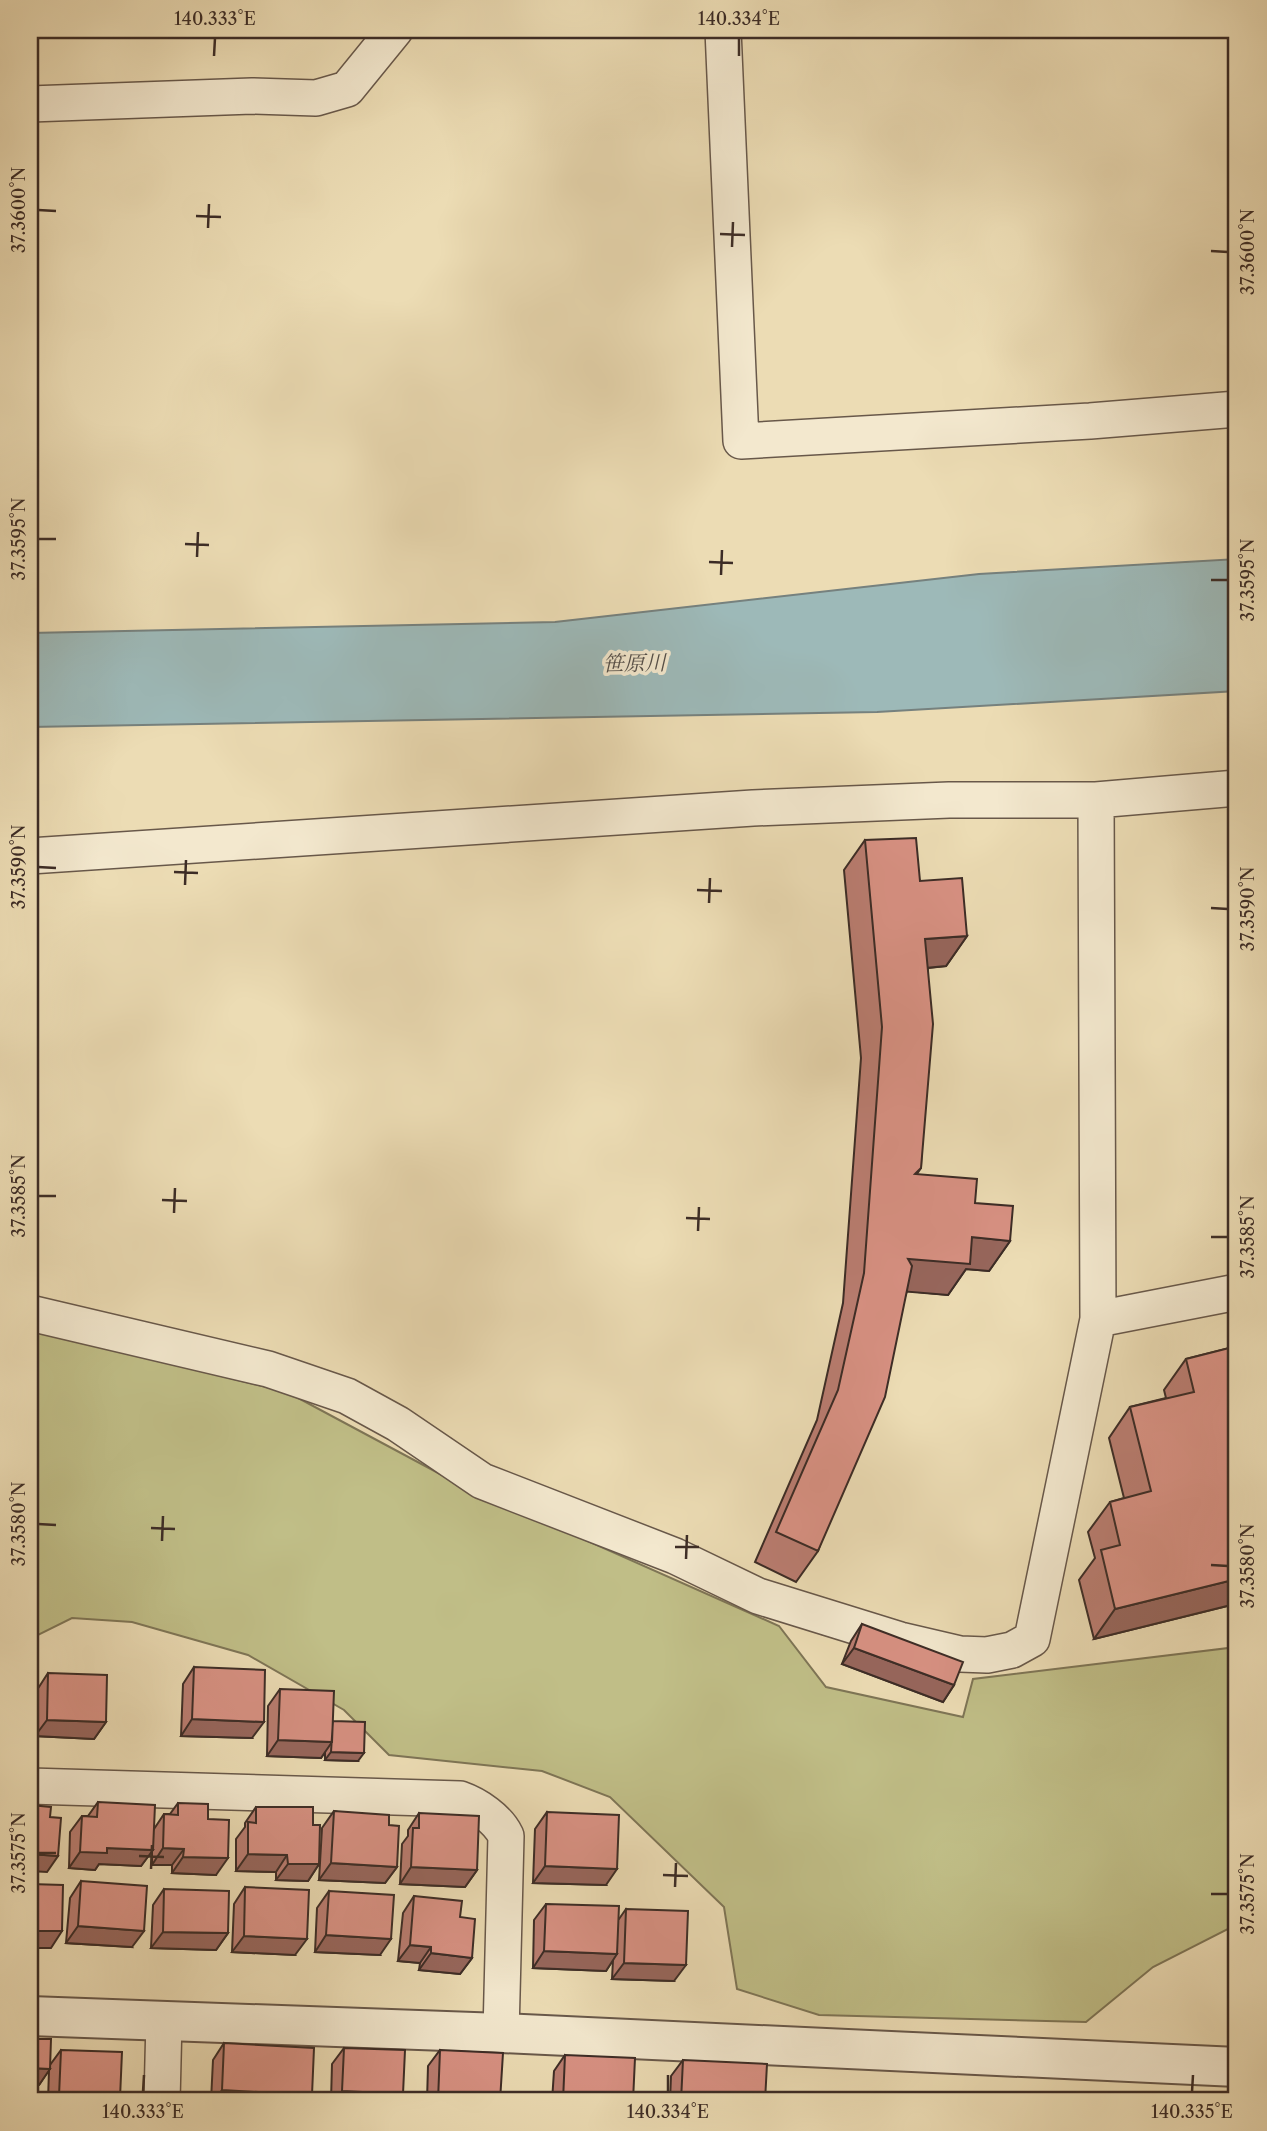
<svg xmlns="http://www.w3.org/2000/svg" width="1267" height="2131" viewBox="0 0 1267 2131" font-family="'Libre Caslon Text','Noto Serif JP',serif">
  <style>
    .green { fill: #c0be87; stroke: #7e7556; stroke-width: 2 }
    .water { fill: #9db9b8; stroke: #76817e; stroke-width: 2 }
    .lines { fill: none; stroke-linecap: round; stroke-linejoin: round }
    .minor-casing { stroke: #68584a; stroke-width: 38 }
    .tertiary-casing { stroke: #68584a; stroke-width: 42 }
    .minor { stroke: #f3e8ce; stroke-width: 35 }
    .tertiary { stroke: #f3e8ce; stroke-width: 38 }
    .wall { fill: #ba7d71; stroke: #3c2c26; stroke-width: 2 }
    .shaded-wall { fill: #97665c; stroke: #3c2c26; stroke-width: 2 }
    .building { fill: #d89183; stroke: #3c2c26; stroke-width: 2 }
    .ticks { fill: none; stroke: #3c2c26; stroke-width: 2.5 }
    .labels { text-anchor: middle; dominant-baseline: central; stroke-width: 7; stroke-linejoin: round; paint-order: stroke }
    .water-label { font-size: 21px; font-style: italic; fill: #544f4a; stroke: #f3e8ce }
    .neatline { fill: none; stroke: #3c2c26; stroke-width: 2.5 }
    .ticks-label { font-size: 18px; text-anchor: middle; fill: #3c2c26 }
  </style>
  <rect width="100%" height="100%" fill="#ecdcb4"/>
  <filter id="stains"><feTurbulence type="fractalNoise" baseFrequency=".00286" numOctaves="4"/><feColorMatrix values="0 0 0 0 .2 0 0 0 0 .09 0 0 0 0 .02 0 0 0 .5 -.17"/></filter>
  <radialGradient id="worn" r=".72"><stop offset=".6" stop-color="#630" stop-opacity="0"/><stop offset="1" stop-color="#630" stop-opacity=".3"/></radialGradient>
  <!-- green -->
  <path class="green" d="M30,1329L287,1392L455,1482L779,1626L826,1687L963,1717L973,1679L1237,1647V1921L1230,1928L1153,1967L1086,2022L819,2015L737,1989L724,1907L610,1797L542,1771L389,1755L344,1710L248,1655L132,1622L72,1618L30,1639Z"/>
  <!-- water -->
  <path class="water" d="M1237,559V691L877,712L30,727V633L555,622L979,574Z"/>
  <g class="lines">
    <!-- minor casing -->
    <g class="minor-casing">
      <path id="minor" d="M723,30L741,441L1090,421L1237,409
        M30,104L252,96L316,98L347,89L395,30
        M30,856L753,808L949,800H1096L1237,788
        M30,1313L268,1369L347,1396L398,1424L482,1481L675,1556L758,1596L900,1640L960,1654L987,1655L1012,1650L1032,1639L1098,1319L1096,800
        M1098,1319L1237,1292
        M30,1786L460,1799C477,1805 498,1819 506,1836L501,2033
        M162,2101L164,2020"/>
    </g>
    <!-- tertiary casing -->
    <g class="tertiary-casing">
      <path id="tertiary" d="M30,2016L501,2033L1237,2067"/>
    </g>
    <!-- minor -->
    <use href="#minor" class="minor"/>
    <!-- tertiary -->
    <use href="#tertiary" class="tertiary"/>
  </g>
  <!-- wall -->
  <path class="wall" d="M865,840L920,881L967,936L946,966L928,968L921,1168L917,1174L975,1203L1010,1241L989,1271L966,1269L948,1295L907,1291L818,1551L796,1582L755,1562L817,1420L843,1303L861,1058L844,870Z
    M1237,1346V1632L1231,1605L1094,1639L1079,1580L1095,1558L1088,1532L1110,1502L1124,1498L1109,1438L1130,1407L1166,1398L1164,1390L1186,1359Z
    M862,1624L954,1685L943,1702L842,1664L851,1641Z
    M194,1667L252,1738L181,1736L183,1684Z
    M48,1673L106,1722L94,1739L35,1736L37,1690Z
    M280,1689L333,1721L358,1761L325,1760V1752L321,1758L267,1756L268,1706Z
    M98,1802L154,1829L164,1814H170L178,1803L208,1819L216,1875L172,1873V1865H152V1851L141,1866L99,1864L95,1870L69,1868L70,1832L82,1816H88Z
    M256,1807L313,1825L319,1864L308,1881L276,1880V1872L236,1871V1839L245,1827V1823Z
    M334,1811L389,1825L397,1867L385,1883L319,1880L322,1828Z
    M547,1812L606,1885L533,1883L535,1829Z
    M419,1813L477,1870L465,1887L400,1884L402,1844L408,1836V1830Z
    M81,1881L132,1947L66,1943L70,1898Z
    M245,1887L295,1955L232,1952L234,1904Z
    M164,1889L228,1933L216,1950L151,1948L153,1905Z
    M329,1891L380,1955L315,1952L317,1908Z
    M414,1896L460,1917L472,1958L460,1974L419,1970L420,1963L398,1961L403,1913Z
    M546,1904L619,1919L626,1909L674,1981L612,1979L613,1960L606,1971L533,1968L534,1920Z
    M224,2043L307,2101H211L213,2060Z
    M344,2048L398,2101H331L332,2064Z
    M61,2050L120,2098L118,2101H48L49,2070L39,2085L50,2065Z
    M440,2050L500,2101H427L428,2066Z
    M565,2055L633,2101H552L554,2071Z
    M683,2060L765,2101H670L671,2076Z"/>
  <!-- shaded-wall -->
  <path class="shaded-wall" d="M967,936L946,966L904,970L925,939Z
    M972,1237L1010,1241L989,1271L966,1269L948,1295L887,1290L908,1259Z
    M1237,1579V1596L1231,1605L1094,1639L1115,1609Z
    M854,1648L954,1685L943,1702L842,1664Z
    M192,1719L264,1722L252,1738L181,1736Z
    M47,1720L106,1722L94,1739L35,1736Z
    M278,1740L332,1742L321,1758L267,1756Z
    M331,1752L364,1753L358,1761L325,1760Z
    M107,1848L153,1850L141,1866L99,1864L95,1870L69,1868L80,1852Z
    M163,1848L184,1849L172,1865H152Z
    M30,1854L58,1856L47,1872L30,1871Z
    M248,1854L287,1855L276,1872L236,1871Z
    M183,1857L228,1858L216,1875L172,1873Z
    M331,1863L397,1867L385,1883L319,1880Z
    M288,1864H319L308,1881L276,1880Z
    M545,1866L617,1869L606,1885L533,1883Z
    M411,1867L477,1870L465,1887L400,1884Z
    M78,1926L144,1931L132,1947L66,1943Z
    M30,1931H62L51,1948H30Z
    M163,1932L228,1933L216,1950L151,1948Z
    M326,1935L391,1939L380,1955L315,1952Z
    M244,1936L307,1939L295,1955L232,1952Z
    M410,1945L431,1947L420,1963L398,1961Z
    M544,1951L617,1954L606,1971L533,1968Z
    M431,1953L472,1958L460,1974L419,1970Z
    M624,1963L686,1965L674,1981L612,1979Z
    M30,2068L50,2069L39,2085H30Z
    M222,2090L312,2095L307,2101H214Z
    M342,2091L403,2094L398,2101H335Z
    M59,2096L120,2098L118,2101H55Z"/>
  <!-- building -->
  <path class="building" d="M916,838L920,881L962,878L967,936L925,939L933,1024L921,1168L915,1174L977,1179L975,1203L1013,1206L1010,1241L972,1237L970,1264L908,1259L912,1266L885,1397L818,1551L776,1532L838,1390L864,1273L882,1027L865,840Z
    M1237,1346V1579L1115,1609L1101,1550L1120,1545L1110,1502L1151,1491L1130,1407L1194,1392L1186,1359Z
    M862,1624L963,1662L954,1685L854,1648Z
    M194,1667L265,1670L264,1722L192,1719Z
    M48,1673L107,1675L106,1722L47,1720Z
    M280,1689L334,1691L332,1742L278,1740Z
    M333,1721L365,1722L364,1753L331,1752Z
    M98,1802L155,1805L153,1850L107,1848V1853L80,1852L82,1816L97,1817Z
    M178,1803L208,1804V1819L229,1820L228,1858L183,1857L184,1849L163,1848L164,1814L178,1815Z
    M30,1805L51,1807L50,1817L61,1818L58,1856L30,1854Z
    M256,1807H313V1825H320L319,1864H288L287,1855L248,1854V1822L256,1823Z
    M334,1811L389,1815V1825L399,1826L397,1867L331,1863Z
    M547,1812L619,1815L617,1869L545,1866Z
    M419,1813L479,1816L477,1870L411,1867L413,1828H419Z
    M81,1881L147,1886L144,1931L78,1926Z
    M30,1884L63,1885L62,1931H30Z
    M245,1887L309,1890L307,1939L244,1936Z
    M164,1889L229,1891L228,1933L163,1932Z
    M329,1891L394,1895L391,1939L326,1935Z
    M414,1896L462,1901L460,1917L475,1919L472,1958L431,1953V1947L410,1945Z
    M546,1904L619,1906L617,1954L544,1951Z
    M626,1909L688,1911L686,1965L624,1963Z
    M30,2039H51L50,2069L30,2068Z
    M224,2043L314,2048L312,2095L222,2090Z
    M344,2048L405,2050L403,2094L342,2091Z
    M61,2050L122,2052L120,2098L59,2096Z
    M440,2050L503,2053L500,2101H438Z
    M565,2055L635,2058L633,2101H563Z
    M683,2060L767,2064L765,2101H681Z"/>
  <!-- ticks -->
  <path class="ticks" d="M214,56L215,38M739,56V38M38,210L56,211M196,216L221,217M208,228L209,204M720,234L745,235M732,247L733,222M1211,251L1228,252M38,539H56M185,544L209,545M197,557L198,532M709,562L733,563M721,575L722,550M1211,580H1228M38,867L56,868M174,872L198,873M185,885L186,860M697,890L722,891M709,903L710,878M1211,908L1228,909M38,1196H56M162,1200L187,1201M174,1213L175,1188M686,1218L710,1219M698,1231L699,1207M1211,1237H1228M38,1524L56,1525M151,1528L175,1529M162,1541L163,1516M675,1547H699M686,1559L687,1535M1211,1565L1228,1566M38,1853H56M139,1856L164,1857M151,1869L152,1845M663,1875L688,1876M675,1887L676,1863M1211,1894H1228M143,2092L144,2075M668,2092V2075M1192,2092L1193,2075"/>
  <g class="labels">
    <!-- water labels -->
    <g class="water-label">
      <text transform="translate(634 663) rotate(-1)">笹原川</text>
    </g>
  </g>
  <!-- margin -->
  <rect width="1267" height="2131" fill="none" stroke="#ecdcb4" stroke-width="77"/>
  <rect x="38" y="38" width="1190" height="2054" class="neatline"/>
  <g class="ticks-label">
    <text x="215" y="25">140.333°E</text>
    <text x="739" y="25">140.334°E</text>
    <text transform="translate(19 210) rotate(-90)" y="6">37.3600°N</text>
    <text transform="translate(1248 252) rotate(-90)" y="6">37.3600°N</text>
    <text transform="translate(19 539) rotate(-90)" y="6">37.3595°N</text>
    <text transform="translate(1248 580) rotate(-90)" y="6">37.3595°N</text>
    <text transform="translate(19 867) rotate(-90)" y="6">37.3590°N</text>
    <text transform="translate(1248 909) rotate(-90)" y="6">37.3590°N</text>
    <text transform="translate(19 1196) rotate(-90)" y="6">37.3585°N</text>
    <text transform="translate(1248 1237) rotate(-90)" y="6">37.3585°N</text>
    <text transform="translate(19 1524) rotate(-90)" y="6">37.3580°N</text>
    <text transform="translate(1248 1566) rotate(-90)" y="6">37.3580°N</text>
    <text transform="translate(19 1853) rotate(-90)" y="6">37.3575°N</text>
    <text transform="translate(1248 1894) rotate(-90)" y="6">37.3575°N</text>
    <text x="143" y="2118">140.333°E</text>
    <text x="668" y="2118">140.334°E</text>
    <text x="1192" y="2118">140.335°E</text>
  </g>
  <rect width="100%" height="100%" filter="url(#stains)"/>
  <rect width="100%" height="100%" fill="url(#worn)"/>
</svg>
